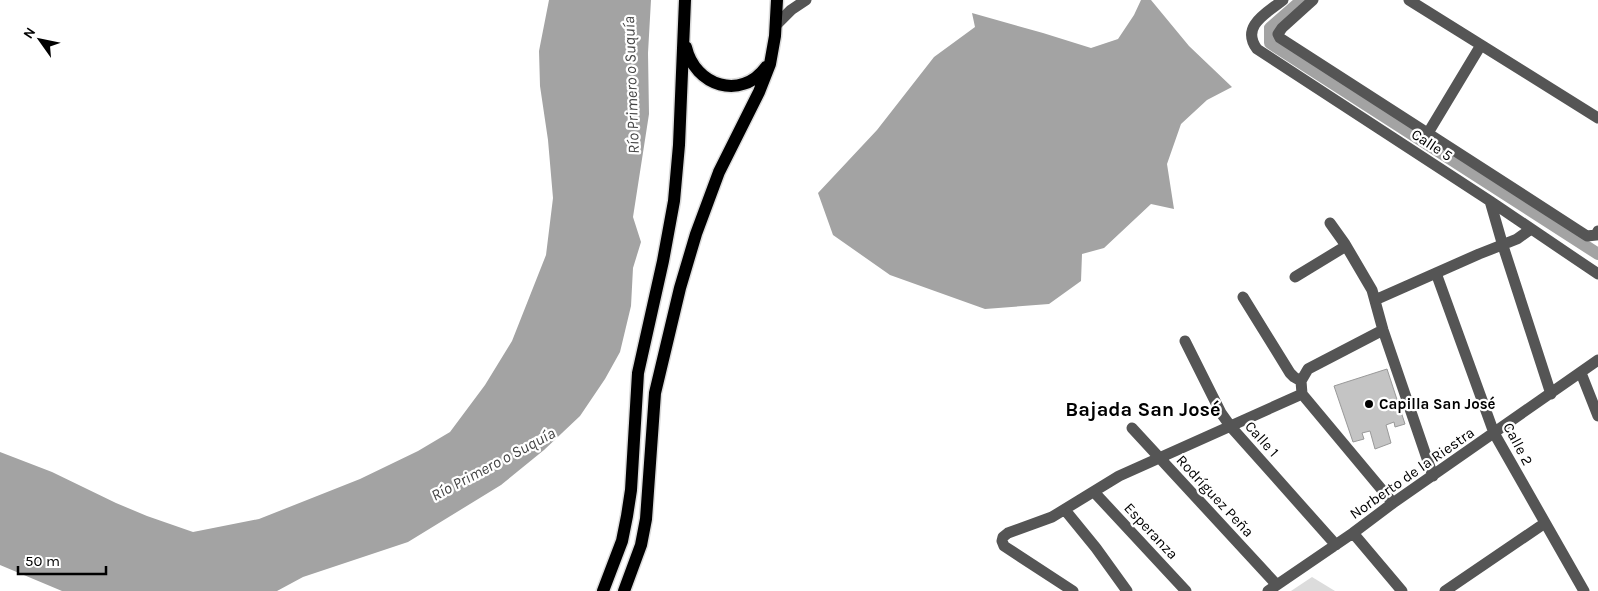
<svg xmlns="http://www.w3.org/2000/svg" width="1598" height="591" viewBox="0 0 1598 591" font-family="Karla,sans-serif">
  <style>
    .green { fill: #dcdcdc }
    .water { fill: #a3a3a3 }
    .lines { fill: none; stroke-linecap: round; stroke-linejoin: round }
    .canal { stroke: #a3a3a3; stroke-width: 12 }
    .building { fill: #c4c4c4; stroke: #999 }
    .major-casing { stroke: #dbdbdb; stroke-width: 15 }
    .minor { stroke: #555; stroke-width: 11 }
    .major { stroke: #000; stroke-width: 12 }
    .poi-dot { fill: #000; stroke: #fff; stroke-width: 2 }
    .labels { text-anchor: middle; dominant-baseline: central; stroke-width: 4.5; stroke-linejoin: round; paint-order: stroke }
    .street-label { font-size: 15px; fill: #000; stroke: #fff }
    .poi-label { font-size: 15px; font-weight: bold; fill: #000; stroke: #fff; text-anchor: start }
    .water-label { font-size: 16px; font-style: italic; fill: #444; stroke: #fff }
    .district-label { font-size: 20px; font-weight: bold; fill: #000; stroke: #fff }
  </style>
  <rect width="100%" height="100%" fill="#fff"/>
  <!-- green -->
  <path class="green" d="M1312,577L1335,591H1291Z"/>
  <!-- water -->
  <path class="water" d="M549,0H651L648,53L649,114L633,217L641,242L633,268L631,306L620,352L605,379L580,416L544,450L501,485L408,542L303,577L277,591H62L0,565V452L52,472L116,503L147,516L193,532L259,519L360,479L418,451L450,432L485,385L512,341L546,255L553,198L548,140L540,86L539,51Z
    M1141,0H1151L1189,46L1232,87L1207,100L1181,124L1167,164L1174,209L1151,204L1104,248L1082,254L1081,281L1049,304L985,309L890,275L833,235L818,193L877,130L934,57L975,27L972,13L1043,33L1091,48L1118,39L1134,15Z"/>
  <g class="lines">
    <!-- canal -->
    <path class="canal" d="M1302,0L1270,28V43L1598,254"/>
  </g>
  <!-- building -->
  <path class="building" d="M1387,369L1405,424L1395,427L1394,422L1386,425L1391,443L1375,449L1370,431L1362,433L1364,439L1353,442L1334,386Z"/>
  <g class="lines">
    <!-- major casing -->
    <g class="major-casing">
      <path id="major" d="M686,47C695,86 741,101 766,67
        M603,591L622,541L627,516L631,490L638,373L663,261L674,201L679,145L685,0
        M624,591L641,545L646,519L655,393L680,288L696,234L719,172L759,92L770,64L775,36L777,0"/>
    </g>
    <!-- minor -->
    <path class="minor" d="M1283,0C1267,13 1240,26 1257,49L1490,201L1598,274
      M1313,0L1282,28L1278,34L1280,38L1587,236L1596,235L1598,231
      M1409,0L1598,118
      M776,25L791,10L806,0
      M1428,133L1481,45
      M1490,201L1503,246L1551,394
      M1330,223L1345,244L1372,290L1383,330L1433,476
      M1436,273L1494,433L1584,591
      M1295,277L1346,246
      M1243,297L1290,373L1294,377L1301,381
      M1375,300L1479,254L1517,239L1531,229
      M1383,330L1308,369L1301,381L1302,394L1393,503
      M1185,341L1221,413L1231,427L1336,545
      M1581,373L1598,416
      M1132,428L1276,584
      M1094,492L1186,591
      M1065,510L1096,548L1127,591
      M1353,533L1402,591
      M1073,591L1004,546L1002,541L1003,537L1008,533L1052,517L1119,476L1302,394
      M1268,591L1353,533L1393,503L1598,360
      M1445,591L1545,523"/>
    <!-- major -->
    <use href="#major" class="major"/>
  </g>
  <!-- markers -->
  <circle class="poi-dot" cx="1369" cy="404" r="5"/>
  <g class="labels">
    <!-- street labels -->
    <g class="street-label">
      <text transform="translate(1432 145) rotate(33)">Calle 5</text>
      <text transform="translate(1262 439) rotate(48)">Calle 1</text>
      <text transform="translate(1518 444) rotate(62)">Calle 2</text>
      <text transform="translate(1412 473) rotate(-35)">Norberto de la Riestra</text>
      <text transform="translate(1215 496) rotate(47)">Rodríguez Peña</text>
      <text transform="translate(1151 531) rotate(47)">Esperanza</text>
    </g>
    <!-- poi labels -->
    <g class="poi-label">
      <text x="1379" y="404">Capilla San José</text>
    </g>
    <!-- water labels -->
    <g class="water-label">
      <text transform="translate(631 85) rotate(-92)">Río Primero o Suquía</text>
      <text transform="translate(493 464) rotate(-28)">Río Primero o Suquía</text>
    </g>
    <!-- district labels -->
    <g class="district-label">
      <text x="1143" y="409">Bajada San José</text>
    </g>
  </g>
  <!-- north arrow -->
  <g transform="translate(40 40) rotate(303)" stroke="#ffffff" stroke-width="4" paint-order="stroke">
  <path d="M0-4L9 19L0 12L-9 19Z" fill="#000000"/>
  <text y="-8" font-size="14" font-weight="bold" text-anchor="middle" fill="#000000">N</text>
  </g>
  <!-- scale -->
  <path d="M18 566v8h88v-8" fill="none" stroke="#000000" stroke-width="2.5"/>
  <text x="25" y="566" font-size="15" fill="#000000" stroke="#ffffff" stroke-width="4" paint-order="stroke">50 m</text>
</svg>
